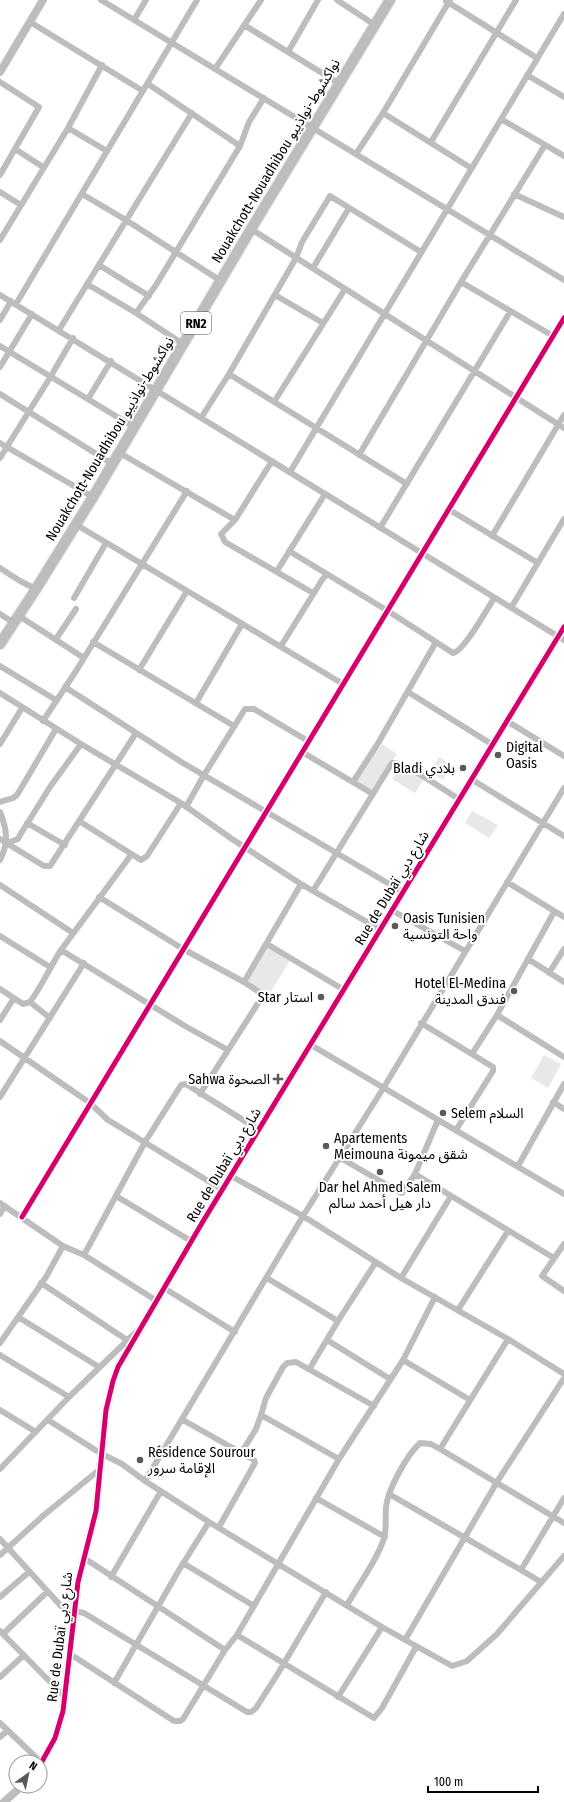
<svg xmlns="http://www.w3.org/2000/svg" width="564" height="1802" viewBox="0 0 564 1802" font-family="'Fira Sans Condensed','Noto Sans Arabic',sans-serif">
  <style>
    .green { fill: #e8e8e8 }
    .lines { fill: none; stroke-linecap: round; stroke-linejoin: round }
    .trunk-casing { stroke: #dbdbdb; stroke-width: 12 }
    .minor { stroke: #bdbdbd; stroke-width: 6 }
    .tertiary { stroke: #bdbdbd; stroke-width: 8 }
    .trunk { stroke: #bdbdbd; stroke-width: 10 }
    .cycleway-casing { stroke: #fff; stroke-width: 8 }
    .cycleway { stroke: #d6006c; stroke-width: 5 }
    .poi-dot { fill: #595959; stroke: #fff; stroke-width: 1.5 }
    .labels { text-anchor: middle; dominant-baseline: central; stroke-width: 4; stroke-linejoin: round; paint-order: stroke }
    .shield { fill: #fff; stroke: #4c4c4c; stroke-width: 1 }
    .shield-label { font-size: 13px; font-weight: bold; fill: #000 }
    .street-label { font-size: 14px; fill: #000; stroke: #fff }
    .poi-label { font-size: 14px; fill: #000; stroke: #fff; text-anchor: start }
  </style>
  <rect width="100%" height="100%" fill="#fff"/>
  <!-- green -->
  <path class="green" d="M382,744L397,754L372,792L356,782Z
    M439,757L452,765L443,780L430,772Z
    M400,766L423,780L415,793L392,779Z
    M472,811L498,825L489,838L465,823Z
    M266,946L291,959L268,996L245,983Z
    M544,1055L561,1064L548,1088L531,1078Z"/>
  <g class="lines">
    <!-- trunk casing -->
    <g class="trunk-casing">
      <path id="trunk" d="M0,644L36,589L93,497L251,229L390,0"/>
    </g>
    <!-- minor -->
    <path class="minor" d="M101,0L564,280
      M337,0L375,25
      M446,1L537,58
      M134,20L146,0
      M30,22L143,91
      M244,25L340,84
      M288,52L318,0
      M215,69L261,0
      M527,75L564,97
      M0,82L39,107L0,175
      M148,84L240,146
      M383,113L471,168
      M501,119L564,156
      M68,128L107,151
      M431,142L516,0
      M15,149L43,167
      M356,154L383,113L450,0
      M0,192L21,205
      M82,194L126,220L221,281
      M514,194L564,217
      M251,229L564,428
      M0,240L68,128L102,65
      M99,265L149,296
      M313,268L349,208
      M461,282L553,336
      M87,284L136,313L183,344
      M0,295L564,640
      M275,295L323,323
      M16,304L197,0
      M136,313L156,285L240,146L249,122L264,98
      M0,320L11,301
      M59,330L192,113
      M0,346L134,427
      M0,367L32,314
      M229,374L407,484
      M0,394L111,463
      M88,399L111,361
      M274,402L345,289
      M201,418L229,374L296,258L302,242L330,196L421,252
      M0,443L93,497
      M118,452L235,520
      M359,455L461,282L545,145
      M0,458L51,376L73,338
      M272,461L235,520L221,534L225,542L313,593
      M290,472L564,14
      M448,509L538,563
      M75,524L343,684
      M380,528L510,312
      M492,536L564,415
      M289,551L388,611L453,653C463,652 488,608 494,598
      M0,568L20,581L36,589
      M277,571L325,494
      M74,598L106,543
      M511,608L564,519
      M0,614L14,623
      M19,616L84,658
      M56,639L76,609
      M93,642L234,726
      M281,646L322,580L327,574
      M0,666L56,700
      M139,670L187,591
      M65,687L183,763L403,892
      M408,692L493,745
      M0,693L81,744L181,803L232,839L301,884L381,930
      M196,703L242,624
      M43,721L76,671L187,491
      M507,721L564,756
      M0,744L22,708
      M302,752L373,794
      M471,779L564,836
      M353,782L377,745L436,642
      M0,802L13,798L17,795L56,729
      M186,807L204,775L245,709H254L308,741
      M0,812C7,829 9,843 0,860
      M79,821L141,860L147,856L181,803
      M27,823L65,845
      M0,839L44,866H50L136,733
      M7,843L18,839L20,835L50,787L81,744
      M507,882L564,917
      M0,885L73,933
      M313,891L392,763C406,762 445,791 459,799
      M99,897L183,949L244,982L262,994V997L200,1094
      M393,911L465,951
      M0,936L50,967
      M267,944L344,990
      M61,950L185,1026L228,1050
      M528,959L564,982
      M549,973L564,949
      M244,982L301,884
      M0,989L23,1004L30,1002C42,986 50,967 61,950L131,855
      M30,1002L50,1018
      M497,1015L564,1057
      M0,1020L14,998
      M421,1023L493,1067V1071L456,1130
      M0,1041L90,1103L108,1120L223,1190
      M311,1045L564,1194
      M472,1054L497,1015L554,912
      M0,1097L84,963
      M553,1102L564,1109
      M339,1157L399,1192L402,1193L415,1174L438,1120
      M518,1166L564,1084
      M415,1174L554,1258
      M231,1176L303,1216L401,1278L508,1339L564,1374
      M116,1196L191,1241
      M0,1203L63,1246L84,1255L157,1301
      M0,1214L5,1206
      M22,1217L564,318
      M564,1244L542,1276L564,1291
      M84,1255L145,1142L181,1085L186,1084L259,1130
      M267,1278L338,1321
      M401,1278L451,1196
      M41,1283L127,1340
      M164,1288L235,1332
      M458,1310L508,1231
      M18,1317L99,1367
      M327,1340L390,1379
      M0,1343L46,1277L63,1246
      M0,1355L69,1397
      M403,1360L470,1400
      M310,1368L338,1321L376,1262
      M0,1410L36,1432
      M48,1420L100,1453L122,1464L145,1481L209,1522L382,1627L452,1666L467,1661L497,1634L564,1556
      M183,1420L254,1460L255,1463L219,1527
      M440,1449L508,1339
      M241,1453L256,1429L261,1415
      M339,1459L261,1415L266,1398L283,1367L287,1363L296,1362L374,1406
      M0,1469L69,1397L136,1332
      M145,1481L303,1216L384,1087L564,788
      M389,1494L521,1570
      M316,1498L385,1537
      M0,1539L61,1606L66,1609L84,1613L247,1712H251L256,1708L277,1675L326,1592
      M0,1555L44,1515L99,1470
      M84,1558L225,1650
      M183,1563L254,1606
      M111,1577L161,1491
      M541,1582L521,1570L564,1498
      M0,1597L29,1572
      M347,1605C358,1585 378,1559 384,1538C387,1528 385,1517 386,1507C388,1489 407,1455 420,1443L431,1444L440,1449L564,1523
      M0,1631L65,1697
      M3,1634L47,1592
      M237,1635L374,1718L382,1708L416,1647
      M405,1640L497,1482L564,1378
      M70,1654L174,1721H180L183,1719L225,1650L237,1635L339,1459L403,1360L435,1297
      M0,1677L24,1655
      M114,1683L179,1570L209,1522
      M338,1697L382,1627
      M0,1723L42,1763
      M0,1737L7,1731"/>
    <!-- tertiary -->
    <path class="tertiary" d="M0,72L43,0
      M40,1765L55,1738L63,1711L78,1582L96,1511L106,1410L113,1381L118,1367L202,1223L564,627
      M4,1802L22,1786"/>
    <!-- trunk -->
    <use href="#trunk" class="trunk"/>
    <!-- cycleway casing -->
    <g class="cycleway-casing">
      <path id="cycleway" d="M22,1217L564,318
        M40,1765L55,1738L63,1711L78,1582L96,1511L106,1410L113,1381L118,1367L202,1223L564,627"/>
    </g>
    <!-- cycleway -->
    <use href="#cycleway" class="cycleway"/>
  </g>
  <!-- markers -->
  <g class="poi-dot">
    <circle cx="498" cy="755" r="4"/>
    <circle cx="463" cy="768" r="4"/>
    <circle cx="395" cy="926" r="4"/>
    <circle cx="514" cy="991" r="4"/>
    <circle cx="321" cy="997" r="4"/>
    <path d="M276 1073h4v4h4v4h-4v4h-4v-4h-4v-4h4z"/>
    <circle cx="443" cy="1113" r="4"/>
    <circle cx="326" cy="1146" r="4"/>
    <circle cx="380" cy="1172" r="4"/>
    <circle cx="140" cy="1460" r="4"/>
  </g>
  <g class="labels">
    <!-- shield labels -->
    <rect class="shield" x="181" y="312" width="30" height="22" rx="3"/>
    <g class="shield-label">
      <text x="196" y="323">RN2</text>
    </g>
    <!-- street labels -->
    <g class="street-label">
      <text transform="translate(276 161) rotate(-59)">Nouakchott-Nouadhibou نواكشوط-نواذيبو</text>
      <text transform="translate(110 439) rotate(-59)">Nouakchott-Nouadhibou نواكشوط-نواذيبو</text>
      <text transform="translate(392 888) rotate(-59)">Rue de Dubaï شارع دبي</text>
      <text transform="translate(224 1165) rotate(-59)">Rue de Dubaï شارع دبي</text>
      <text transform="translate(60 1637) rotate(-83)">Rue de Dubaï شارع دبي</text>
    </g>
    <!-- poi labels -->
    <g class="poi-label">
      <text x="506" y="747">Digital<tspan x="506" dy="16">Oasis</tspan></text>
      <text x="455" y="768" text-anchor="end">Bladi بلادي</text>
      <text x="403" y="918">Oasis Tunisien<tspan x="403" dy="16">واحة التونسية</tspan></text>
      <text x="506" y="983" text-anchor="end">Hotel El-Medina<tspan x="506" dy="16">فندق المدينة</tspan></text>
      <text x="313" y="997" text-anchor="end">Star استار</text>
      <text x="270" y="1079" text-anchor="end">Sahwa الصحوة</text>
      <text x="451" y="1113">Selem السلام</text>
      <text x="334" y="1138">Apartements<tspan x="334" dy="16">Meimouna شقق ميمونة</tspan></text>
      <text x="380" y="1187" text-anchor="middle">Dar hel Ahmed Salem<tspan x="380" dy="16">دار هيل أحمد سالم</tspan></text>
      <text x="148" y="1452">Résidence Sourour<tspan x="148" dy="16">الإقامة سرور</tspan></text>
    </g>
  </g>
  <!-- north arrow -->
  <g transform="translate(28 1774) rotate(33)"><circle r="19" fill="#ffffff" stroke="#999999"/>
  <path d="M0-3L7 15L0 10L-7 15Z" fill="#595959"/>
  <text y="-6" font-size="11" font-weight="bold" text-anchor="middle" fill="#000000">N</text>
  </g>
  <!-- scale -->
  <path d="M428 1786v6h110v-6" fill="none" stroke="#000000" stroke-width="2"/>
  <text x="434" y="1786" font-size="12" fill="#000000" stroke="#ffffff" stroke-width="3" paint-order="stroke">100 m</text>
</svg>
